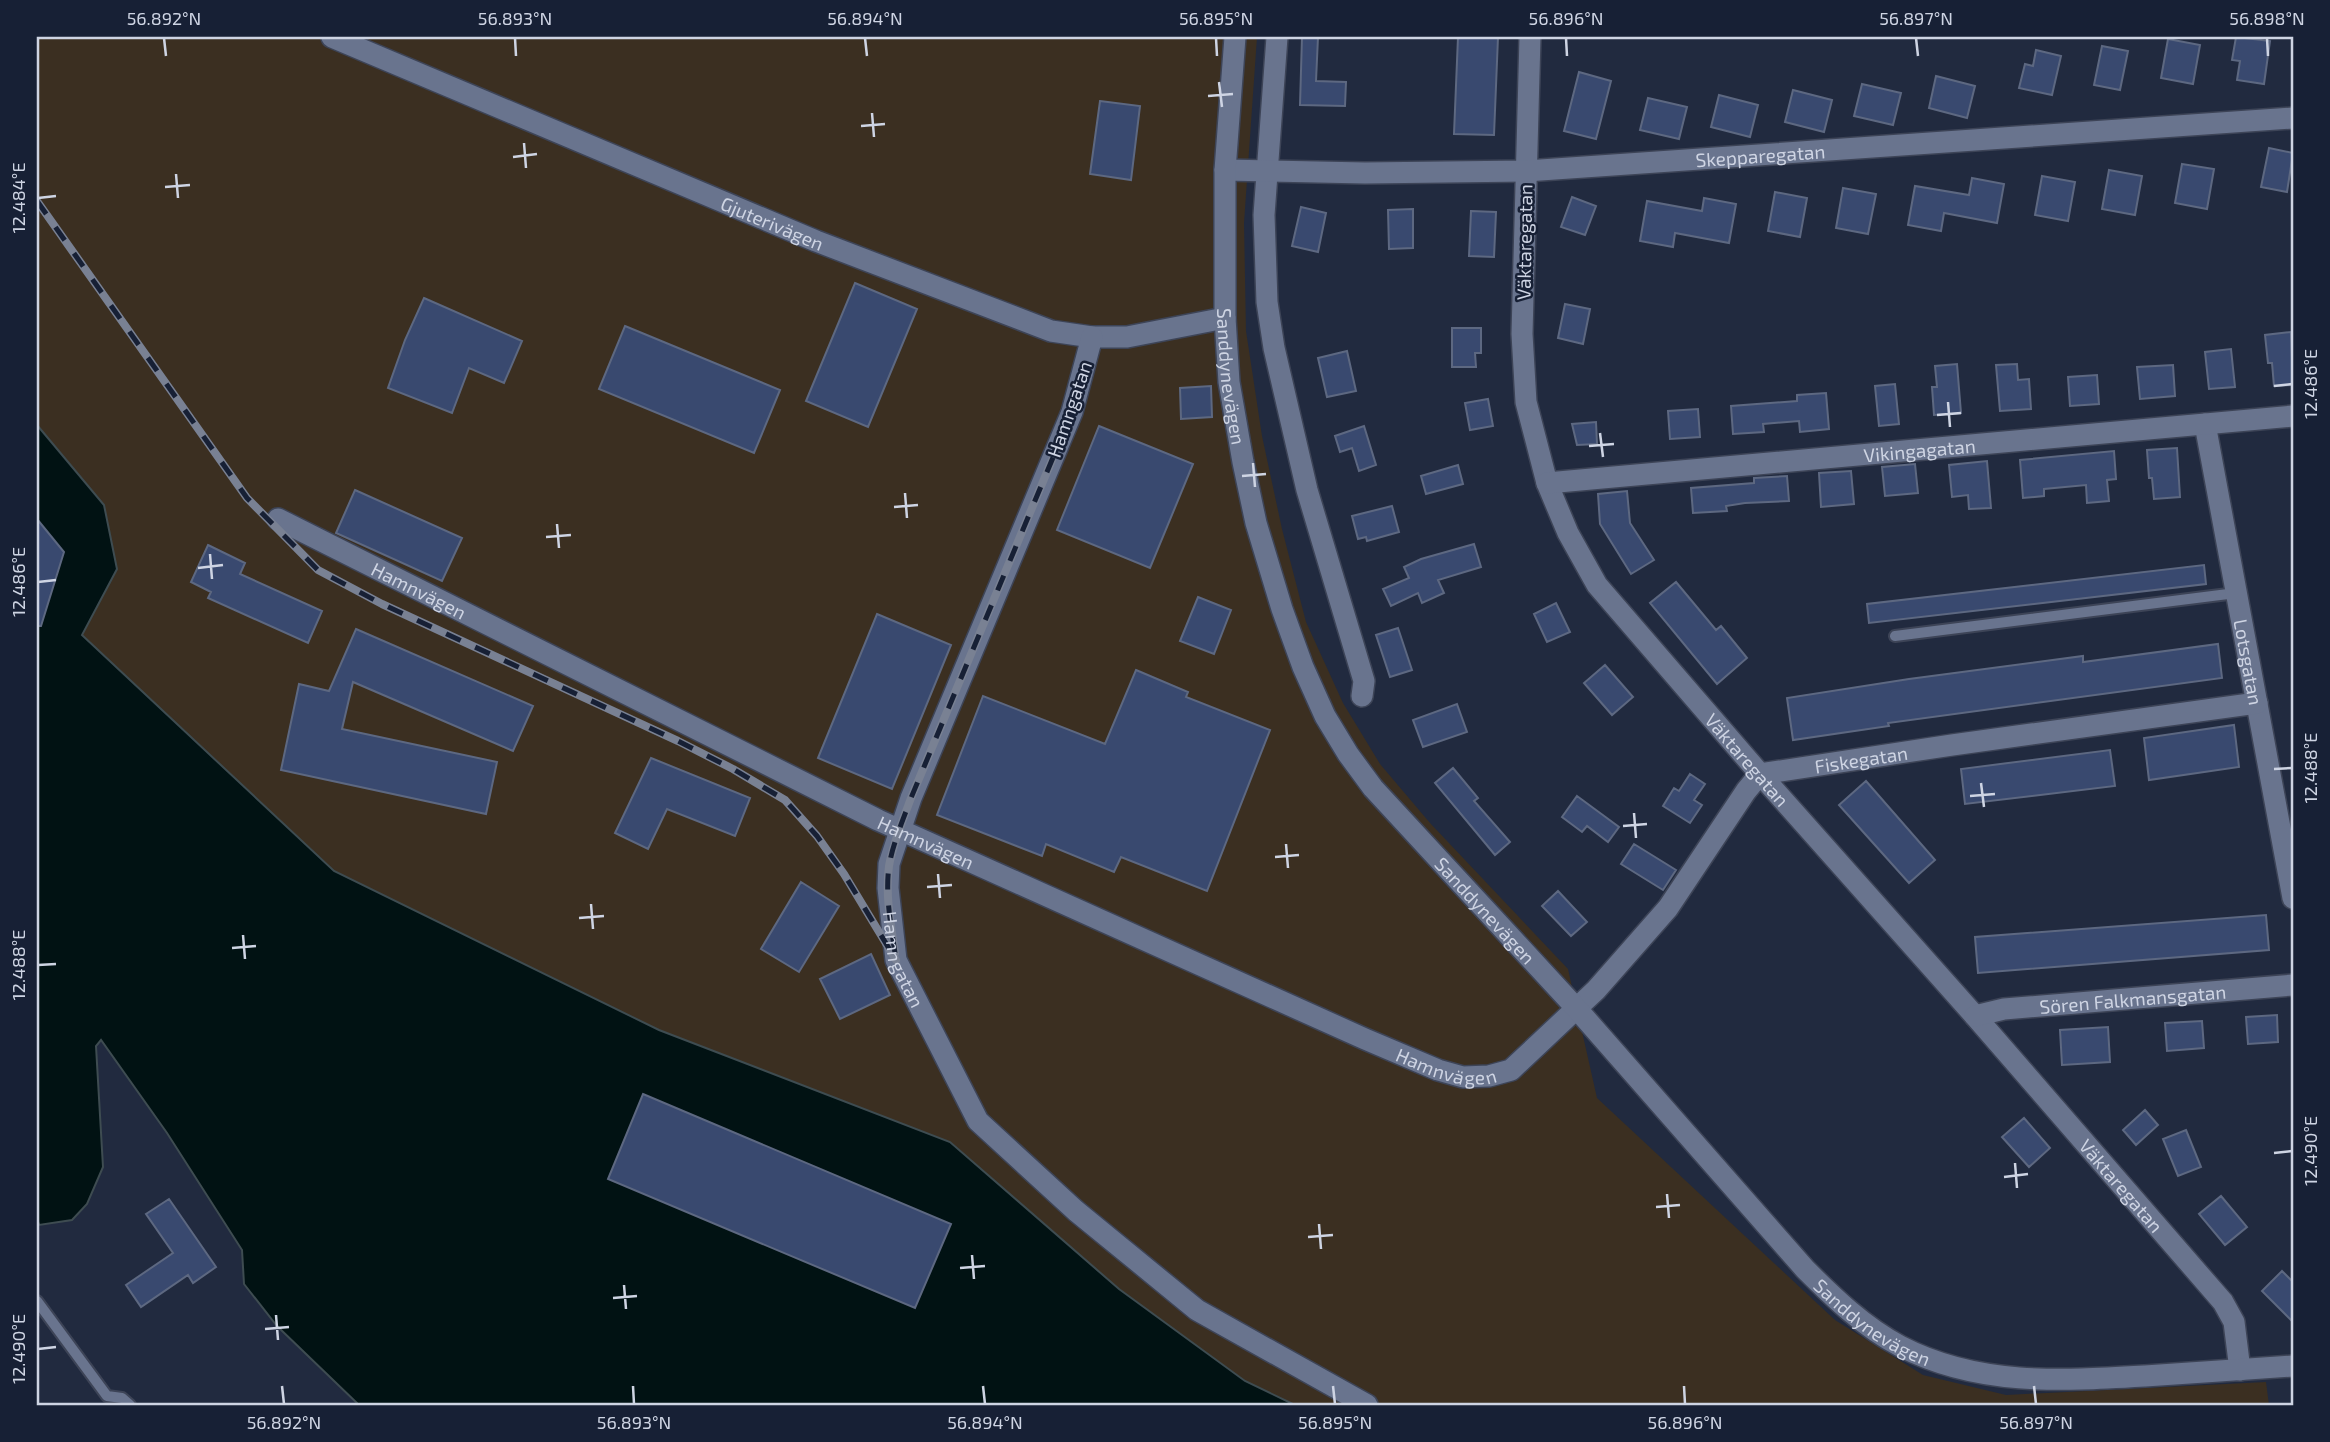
<svg xmlns="http://www.w3.org/2000/svg" width="2330" height="1442" viewBox="0 0 2330 1442" font-family="'Exo 2',sans-serif">
  <style>
    .industrial { fill: #3b2f21 }
    .water { fill: #011213; stroke: #3e4c51; stroke-width: 2 }
    .building { fill: #39496f; stroke: #5d6881; stroke-width: 2 }
    .lines { fill: none; stroke-linecap: round; stroke-linejoin: round }
    .service-casing { stroke: #3d4457; stroke-width: 14 }
    .minor-casing { stroke: #3d4457; stroke-width: 24 }
    .tertiary-casing { stroke: #3d4457; stroke-width: 24 }
    .service { stroke: #69748e; stroke-width: 10 }
    .minor { stroke: #69748e; stroke-width: 21 }
    .tertiary { stroke: #69748e; stroke-width: 21 }
    .rail-casing { stroke: #798193; stroke-width: 8 }
    .rail { stroke: #172035; stroke-width: 5; stroke-dasharray: 16; stroke-linecap: butt }
    .ticks { fill: none; stroke: #ced4e3; stroke-width: 2.5 }
    .labels { text-anchor: middle; dominant-baseline: central; stroke-width: 5; stroke-linejoin: round; paint-order: stroke }
    .street-label { font-size: 19px; fill: #ced4e3; stroke: #172035 }
    .neatline { fill: none; stroke: #ced4e3; stroke-width: 2.5 }
    .ticks-label { font-size: 18px; text-anchor: middle; fill: #ced4e3 }
  </style>
  <rect width="100%" height="100%" fill="#212a3f"/>
  <!-- industrial -->
  <path class="industrial" d="M37,37H1257L1244,223L1246,331L1262,436L1282,529L1306,622L1343,703L1380,764L1430,823L1568,969L1597,1098L1835,1320L1923,1375L2006,1395L2266,1382L2269,1405H1295L1245,1381L1119,1289L950,1142L659,1030L334,871L82,635L117,568L104,505L37,425Z"/>
  <!-- water -->
  <path class="water" d="M37,425L104,505L117,569L82,635L334,871L659,1030L950,1142L1119,1289L1245,1381L1295,1405H359L277,1326L244,1284L242,1250L167,1133L101,1040L96,1046L103,1167L87,1204L72,1220L39,1225L37,1218Z"/>
  <!-- building -->
  <path class="building" d="M1302,37H1318L1316,81L1346,82L1345,106L1300,105Z
    M1458,37H1498L1494,135L1454,134Z
    M2236,37L2270,41L2264,84L2237,80L2240,61L2232,60Z
    M2168,39L2200,45L2193,84L2161,78Z
    M2102,46L2128,51L2120,90L2094,85Z
    M2036,50L2061,56L2052,95L2019,88L2025,64L2033,66Z
    M1579,72L1611,81L1596,139L1564,131Z
    M1936,76L1975,86L1967,118L1929,108Z
    M1862,84L1901,93L1893,125L1854,116Z
    M1793,90L1832,100L1824,132L1785,122Z
    M1719,95L1758,105L1750,137L1711,127Z
    M1648,98L1687,107L1679,139L1640,130Z
    M1100,101L1140,106L1131,180L1090,174Z
    M2269,148L2293,153L2287,192L2261,187Z
    M2182,164L2214,169L2207,209L2175,203Z
    M2109,170L2142,176L2135,215L2102,209Z
    M2042,176L2075,182L2068,221L2035,215Z
    M1972,178L2004,184L1997,223L1944,213L1941,231L1908,225L1915,186L1969,195Z
    M1843,188L1876,194L1868,234L1836,228Z
    M1775,192L1807,198L1800,237L1768,231Z
    M1572,197L1596,206L1585,235L1561,227Z
    M1704,198L1736,204L1729,243L1675,233L1673,247L1640,241L1647,201L1702,211Z
    M1301,207L1326,213L1318,252L1292,246Z
    M1413,209V248L1389,249L1388,210Z
    M1471,211L1496,212L1494,257L1469,256Z
    M855,283L917,309L868,427L806,401Z
    M424,298L522,341L504,383L469,368L452,413L388,388L405,340Z
    M1565,304L1590,309L1583,344L1558,338Z
    M625,326L780,390L754,453L599,389Z
    M1452,328H1481V353H1475L1476,367H1452Z
    M2291,332L2293,385L2274,386L2272,363H2268L2265,335Z
    M2231,349L2235,387L2209,389L2205,352Z
    M1347,351L1356,391L1327,397L1318,358Z
    M1957,364L1961,413L1934,415L1932,387H1937L1935,366Z
    M2017,364L2018,380L2029,379L2031,409L2000,411L1996,365Z
    M2173,365L2175,396L2140,399L2137,367Z
    M2097,375L2099,404L2070,406L2068,377Z
    M1895,384L1899,424L1879,426L1875,386Z
    M1211,386L1212,417L1181,419L1180,388Z
    M1826,393L1829,429L1800,432L1799,421L1763,424L1764,432L1733,434L1731,406L1797,401V395Z
    M1488,399L1493,426L1470,430L1465,403Z
    M1698,409L1700,437L1670,439L1668,411Z
    M1596,422L1597,444L1577,445L1572,424Z
    M1099,426L1193,464L1150,568L1057,530Z
    M1364,426L1376,465L1359,471L1352,448L1340,452L1335,436Z
    M2177,448L2180,497L2154,499L2152,478H2149L2147,450Z
    M2114,451L2116,479L2107,480L2109,501L2087,503L2086,485L2044,489V496L2023,498L2020,460Z
    M1987,461L1991,508L1969,509L1968,495L1952,497L1949,465Z
    M1915,464L1918,493L1885,496L1882,467Z
    M1458,465L1463,484L1426,494L1421,476Z
    M1851,471L1854,504L1821,507L1819,473Z
    M1787,476L1789,501L1745,503L1726,506L1727,511L1693,513L1691,488L1754,483V478Z
    M355,490L462,538L442,581L336,533Z
    M1627,491L1630,523L1654,560L1631,574L1600,524L1598,494Z
    M1392,506L1399,532L1367,541L1366,537L1358,539L1352,516Z
    M37,519L64,552L41,626H37Z
    M1474,544L1481,567L1438,580L1444,593L1422,603L1418,593L1391,606L1383,589L1409,578L1404,567L1421,559Z
    M208,545L245,563L240,574L322,611L308,643L208,598L211,592L191,582Z
    M2204,565L2206,584L1869,623L1867,604Z
    M1676,582L1716,630L1721,626L1747,658L1717,684L1650,603Z
    M1198,597L1231,610L1214,654L1180,641Z
    M1556,603L1570,632L1547,642L1534,614Z
    M877,614L951,645L892,789L818,758Z
    M1398,628L1412,670L1390,677L1376,635Z
    M356,629L533,706L513,751L353,682L342,729L497,762L486,814L281,770L299,684L329,691Z
    M2218,644L2222,678L1888,723L1889,726L1793,740L1787,698L1909,679L2083,656V662Z
    M1605,665L1633,697L1612,715L1584,683Z
    M1136,670L1188,692L1186,697L1270,730L1207,891L1121,857L1114,872L1046,844L1042,856L937,815L983,696L1105,744Z
    M1457,704L1467,732L1423,747L1413,720Z
    M2234,725L2239,767L2149,780L2144,738Z
    M2110,750L2115,786L1965,804L1961,769Z
    M651,758L750,798L735,836L667,809L648,849L615,833Z
    M1453,768L1478,798L1474,801L1510,842L1495,855L1435,783Z
    M1690,774L1705,784L1694,800L1702,805L1690,823L1663,806L1674,788L1679,791Z
    M1866,781L1935,860L1909,883L1839,805Z
    M1577,796L1619,827L1608,842L1587,826L1582,832L1562,817Z
    M1634,844L1676,870L1663,890L1621,864Z
    M801,882L839,906L799,972L761,949Z
    M1558,891L1587,922L1571,936L1542,906Z
    M2266,915L2269,950L1978,973L1975,937Z
    M871,954L890,995L840,1019L820,979Z
    M2277,1015L2278,1042L2248,1044L2246,1017Z
    M2202,1021L2204,1048L2167,1051L2165,1023Z
    M2108,1027L2110,1062L2062,1065L2060,1030Z
    M643,1094L951,1224L915,1308L608,1179Z
    M2145,1110L2158,1125L2136,1145L2123,1130Z
    M2024,1118L2050,1148L2029,1167L2002,1137Z
    M2186,1130L2201,1167L2178,1176L2163,1139Z
    M2221,1196L2247,1227L2225,1245L2199,1214Z
    M169,1199L216,1267L193,1283L188,1275L141,1307L126,1285L173,1253L146,1214Z
    M2282,1271L2293,1282V1322L2262,1291Z"/>
  <g class="lines">
    <!-- service casing -->
    <g class="service-casing">
      <path id="service" d="M1895,636L2236,593
        M37,1301L107,1396L122,1398L130,1405"/>
    </g>
    <!-- minor casing -->
    <g class="minor-casing">
      <g id="minor">
        <path id="s1" d="M332,37L816,241L1051,331L1092,337H1127L1225,318"/>
        <path d="M1277,37L1264,215L1267,302L1274,348L1307,490L1364,681L1362,696"/>
        <path id="s2" d="M1530,37L1522,334L1526,402L1547,483L1568,533L1597,585L1760,774L1975,1016L2223,1302L2234,1322L2240,1370"/>
        <path id="s3" d="M1225,170L1365,173L1526,171L2293,118"/>
        <path id="s4" d="M1092,337L1072,412L911,798L889,864L888,888L896,960L978,1121L1076,1211L1197,1310L1367,1405"/>
        <path id="s5" d="M2205,424L2293,898"/>
        <path id="s6" d="M1547,483L2293,416"/>
        <path id="s7" d="M278,519L878,820L1365,1039L1438,1070L1463,1077L1489,1076L1511,1070L1596,990L1668,908L1746,791L1760,774L1952,745L2257,703"/>
        <path id="s8" d="M1975,1016L2004,1009L2293,985"/>
      </g>
    </g>
    <!-- tertiary casing -->
    <g class="tertiary-casing">
      <g id="tertiary">
        <path id="s9" d="M1235,37L1225,170V318L1229,382L1243,462L1256,523L1282,609L1303,667L1325,716L1348,754L1373,788L1577,1009L1805,1269C1834,1298 1864,1327 1900,1346C1977,1386 2060,1381 2145,1376C2194,1373 2244,1369 2293,1366"/>
      </g>
    </g>
    <!-- service -->
    <use href="#service" class="service"/>
    <!-- minor -->
    <use href="#minor" class="minor"/>
    <!-- tertiary -->
    <use href="#tertiary" class="tertiary"/>
    <!-- rail casing -->
    <g class="rail-casing">
      <path id="rail" d="M37,201L247,498L318,570L382,604L678,741L733,769L785,800L817,836L844,874L896,960
        M895,953C891,925 885,895 889,866C893,843 903,820 911,798L1072,412"/>
    </g>
    <!-- rail -->
    <use href="#rail" class="rail"/>
  </g>
  <!-- ticks -->
  <path class="ticks" d="M164,38L166,56M515,38L516,56M865,38L867,56M1216,38L1217,56M1566,38L1567,56M1916,38L1918,56M2267,38L2268,56M1219,82L1222,107M1208,96L1233,94M872,113L874,137M861,126L885,124M524,143L526,168M513,157L537,154M176,174L178,198M165,187L190,185M38,198L56,196M2274,386L2292,384M1948,402L1950,427M1937,415L1961,413M1600,433L1603,457M1589,446L1614,444M1253,463L1255,487M1242,476L1266,474M905,493L907,518M894,507L918,505M557,524L559,548M546,537L571,535M210,554L212,579M198,568L223,565M38,582L56,580M2274,769L2292,768M1981,783L1984,807M1970,796L1995,794M1634,813L1636,838M1623,826L1647,824M1286,844L1288,868M1275,857L1299,855M938,874L940,898M927,887L952,885M591,904L593,929M579,918L604,916M243,935L245,959M232,948L256,946M38,965L56,964M2274,1153L2292,1151M2015,1163L2017,1188M2004,1177L2028,1174M1667,1194L1669,1218M1656,1207L1680,1205M1319,1224L1321,1249M1308,1237L1333,1235M972,1255L974,1279M960,1268L985,1266M624,1285L626,1309M613,1298L637,1296M276,1315L278,1340M265,1329L289,1327M38,1349L56,1347M282,1386L284,1404M633,1386L634,1404M983,1386L985,1404M1333,1386L1335,1404M1684,1386L1685,1404M2034,1386L2036,1404"/>
  <g class="labels">
    <!-- street labels -->
    <g class="street-label">
      <text stroke="none"><textPath href="#s3" startOffset="536">Skepparegatan</textPath></text>
      <text stroke="none"><textPath href="#s1" startOffset="478">Gjuterivägen</textPath></text>
      <text transform="translate(1524 242) rotate(-89)">Väktaregatan</text>
      <text stroke="none"><textPath href="#s9" startOffset="340">Sanddynevägen</textPath></text>
      <text transform="translate(1069 409) rotate(-71)">Hamngatan</text>
      <text stroke="none"><textPath href="#s6" startOffset="374">Vikingagatan</textPath></text>
      <text stroke="none"><textPath href="#s7" startOffset="158">Hamnvägen</textPath></text>
      <text stroke="none"><textPath href="#s5" startOffset="242">Lotsgatan</textPath></text>
      <text stroke="none"><textPath href="#s2" startOffset="793">Väktaregatan</textPath></text>
      <text stroke="none"><textPath href="#s7" startOffset="1850">Fiskegatan</textPath></text>
      <text stroke="none"><textPath href="#s7" startOffset="724">Hamnvägen</textPath></text>
      <text stroke="none"><textPath href="#s9" startOffset="947">Sanddynevägen</textPath></text>
      <text stroke="none"><textPath href="#s4" startOffset="663">Hamngatan</textPath></text>
      <text stroke="none"><textPath href="#s8" startOffset="159">Sören Falkmansgatan</textPath></text>
      <text stroke="none"><textPath href="#s7" startOffset="1292">Hamnvägen</textPath></text>
      <text stroke="none"><textPath href="#s2" startOffset="1360">Väktaregatan</textPath></text>
      <text stroke="none"><textPath href="#s9" startOffset="1514">Sanddynevägen</textPath></text>
    </g>
  </g>
  <!-- border -->
  <rect width="2330" height="1442" fill="none" stroke="#172035" stroke-width="77"/>
  <rect x="38" y="38" width="2254" height="1366" class="neatline"/>
  <g class="ticks-label">
    <text x="164" y="25">56.892°N</text>
    <text x="515" y="25">56.893°N</text>
    <text x="865" y="25">56.894°N</text>
    <text x="1216" y="25">56.895°N</text>
    <text x="1566" y="25">56.896°N</text>
    <text x="1916" y="25">56.897°N</text>
    <text x="2267" y="25">56.898°N</text>
    <text transform="translate(19 198) rotate(-90)" y="6">12.484°E</text>
    <text transform="translate(2311 384) rotate(-90)" y="6">12.486°E</text>
    <text transform="translate(19 582) rotate(-90)" y="6">12.486°E</text>
    <text transform="translate(2311 768) rotate(-90)" y="6">12.488°E</text>
    <text transform="translate(19 965) rotate(-90)" y="6">12.488°E</text>
    <text transform="translate(2311 1151) rotate(-90)" y="6">12.490°E</text>
    <text transform="translate(19 1349) rotate(-90)" y="6">12.490°E</text>
    <text x="284" y="1429">56.892°N</text>
    <text x="634" y="1429">56.893°N</text>
    <text x="985" y="1429">56.894°N</text>
    <text x="1335" y="1429">56.895°N</text>
    <text x="1685" y="1429">56.896°N</text>
    <text x="2036" y="1429">56.897°N</text>
  </g>
</svg>
